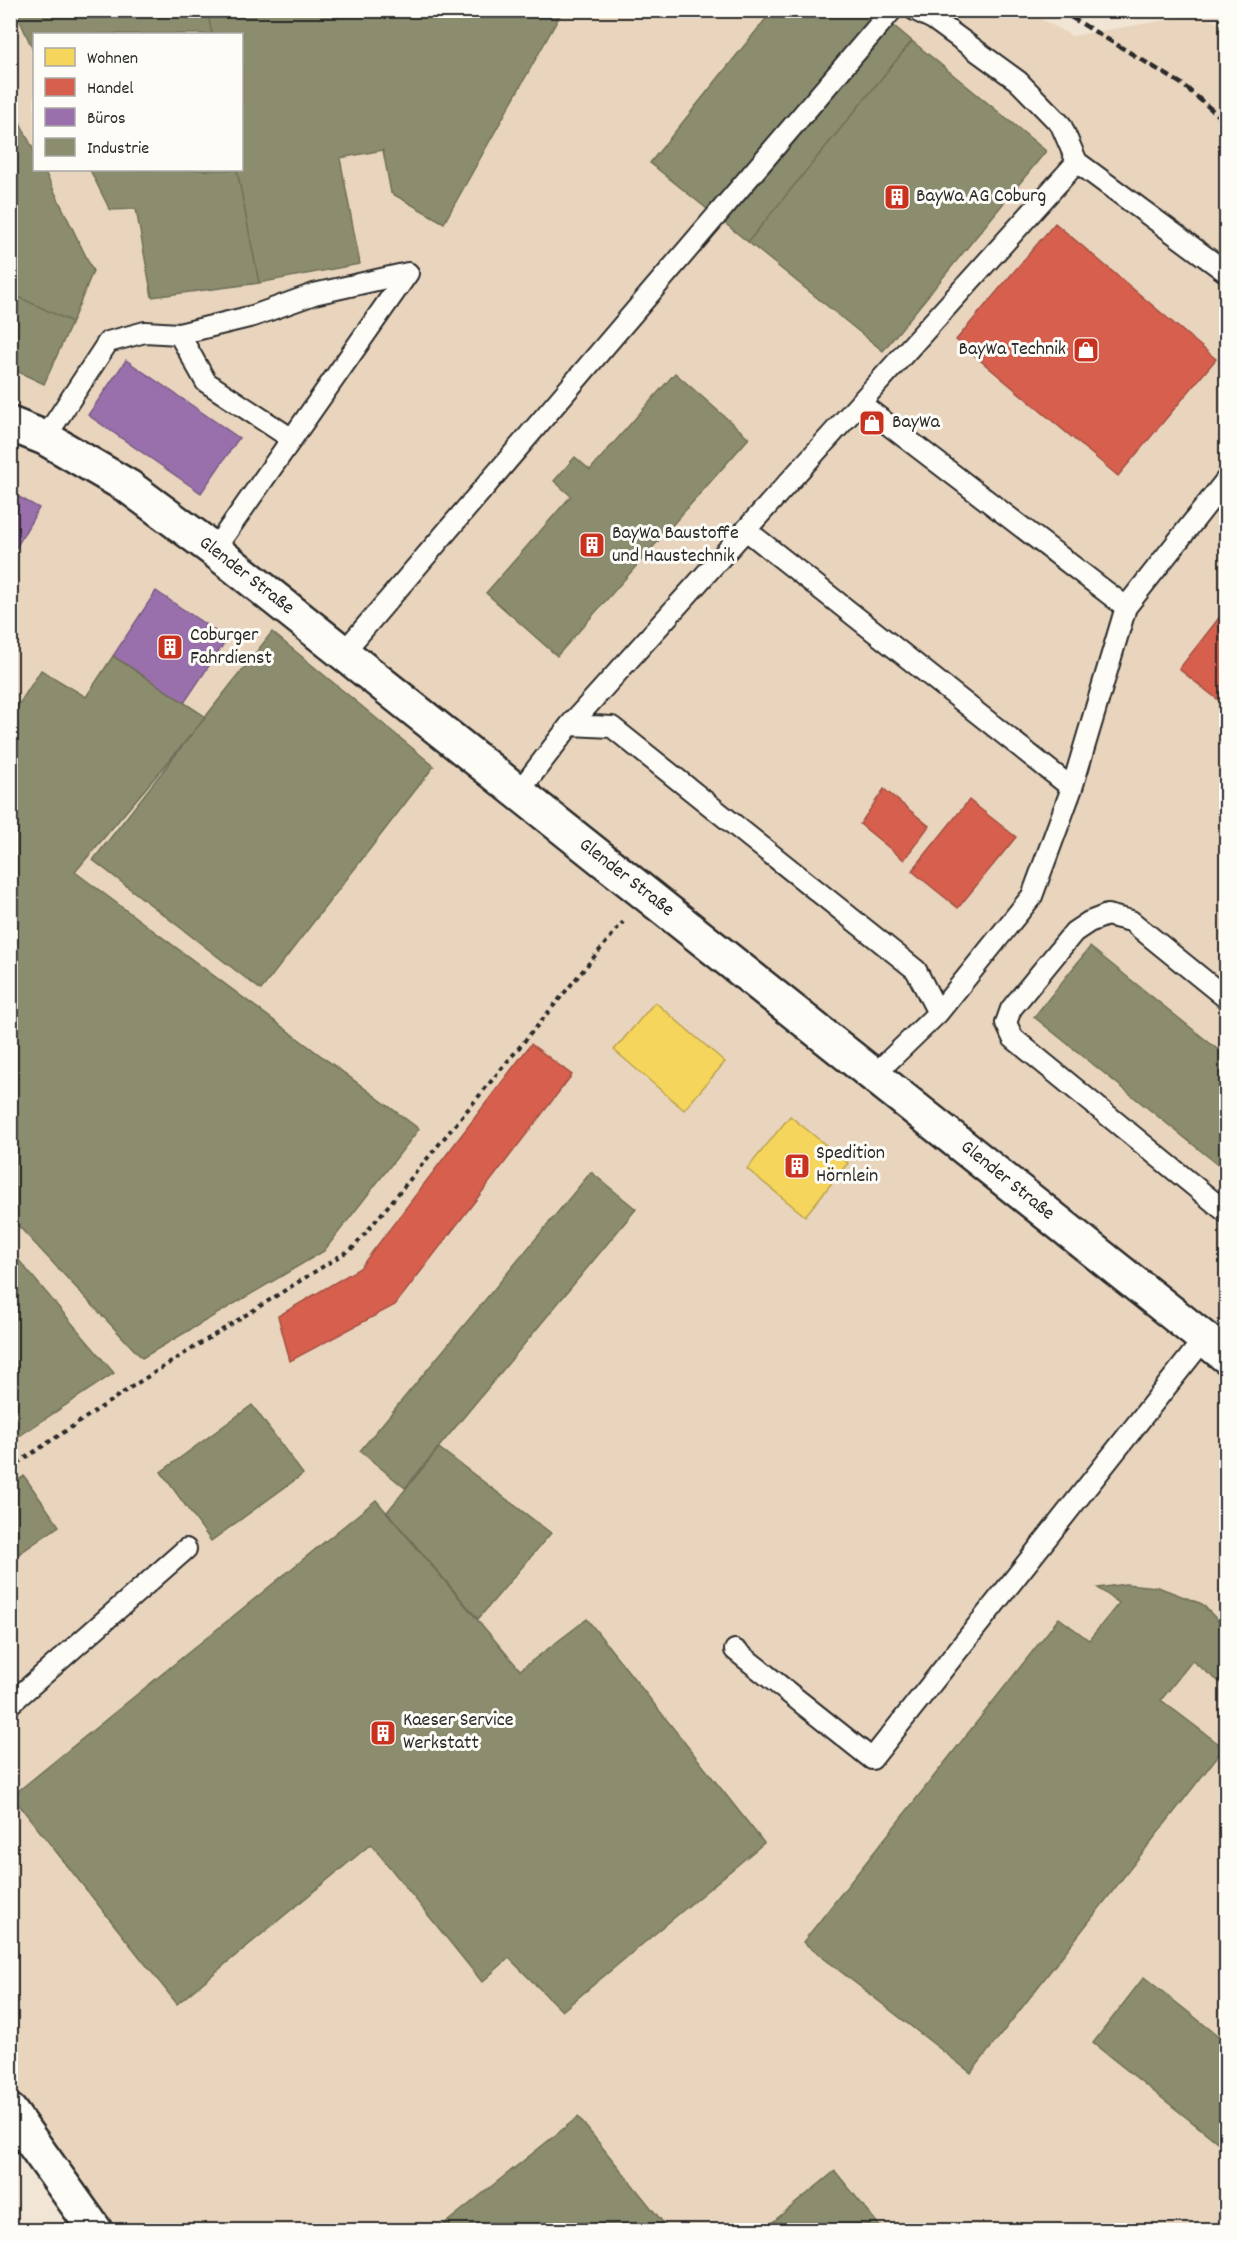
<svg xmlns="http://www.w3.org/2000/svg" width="1237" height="2241" viewBox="0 0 1237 2241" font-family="Dekko,sans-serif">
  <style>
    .built { fill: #e9d5bd; fill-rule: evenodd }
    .homes { fill: #f6d55c; stroke: #b9a24d; stroke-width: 1.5 }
    .shops { fill: #d6604d; stroke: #a35043; stroke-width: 1.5 }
    .offices { fill: #9970ab; stroke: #785b85; stroke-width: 1.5 }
    .industry { fill: #8c8c6e; stroke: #6f6f5a; stroke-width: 1.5 }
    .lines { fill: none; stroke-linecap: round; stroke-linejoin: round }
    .service-casing { stroke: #2b2b2b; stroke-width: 24 }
    .minor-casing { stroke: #2b2b2b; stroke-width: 38 }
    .path { stroke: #2b2b2b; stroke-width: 4; stroke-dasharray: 4.5 4.5; stroke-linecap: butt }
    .service { stroke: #fdfcf7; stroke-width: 20 }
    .minor { stroke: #fdfcf7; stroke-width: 33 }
    .rail { stroke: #2b2b2b; stroke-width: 4.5; stroke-dasharray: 9 4.5; stroke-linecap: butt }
    .labels { text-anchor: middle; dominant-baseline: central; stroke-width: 6; stroke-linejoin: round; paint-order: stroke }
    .poi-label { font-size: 20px; fill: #2b2b2b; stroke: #fdfcf7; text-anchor: start }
    .street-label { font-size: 20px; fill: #2b2b2b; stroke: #fdfcf7 }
  </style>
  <rect width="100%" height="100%" fill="#f1e5d5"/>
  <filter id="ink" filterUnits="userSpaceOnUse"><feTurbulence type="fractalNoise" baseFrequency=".0167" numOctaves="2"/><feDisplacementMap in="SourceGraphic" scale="12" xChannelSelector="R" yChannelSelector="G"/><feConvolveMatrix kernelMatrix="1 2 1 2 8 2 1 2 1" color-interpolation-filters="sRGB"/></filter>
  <g filter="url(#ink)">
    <!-- built -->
    <path class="built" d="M1025,10L1072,36L1195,15L1226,25V2230H54L82,2210L10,2110V11ZM34,34H242V170H34Z"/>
    <!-- homes -->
    <path class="homes" d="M655,1002L725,1062L684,1110L614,1050Z
      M790,1116L848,1163L805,1216L747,1169Z"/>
    <!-- shops -->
    <path class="shops" d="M1055,223L1216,359L1118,476L956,340Z
      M1226,609V706L1179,669Z
      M884,789L929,826L904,860L860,824Z
      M969,800L1016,837L958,908L912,871Z
      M531,1044L572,1075L395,1305L290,1361L278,1316L360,1268Z"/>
    <!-- offices -->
    <path class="offices" d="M126,360L239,438L201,493L88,415Z
      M10,492L39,508L13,553L10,552Z
      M156,591L227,639L184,703L113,656Z"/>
    <!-- industry -->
    <path class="industry" d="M15,10H207L212,34H34V52Z
      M207,10H563L444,223L391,193L383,150L340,158L360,264L259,283L237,170H242V34H212Z
      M773,10H875L912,41L748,242L650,163Z
      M912,41L1046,151L883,351L748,242Z
      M10,102L34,151V170H44L93,271L72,322L10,293Z
      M90,170H237L259,283L152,297L136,209L110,210Z
      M10,293L72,322L44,384L10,368Z
      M675,373L749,438L557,656L486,593L571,496L554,481L575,457L590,470Z
      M272,632L434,766L261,990L93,860Z
      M113,656L206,717L75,872L419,1129L324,1251L142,1358L10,1217V718L41,670L86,697Z
      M1090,947L1226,1056V1171L1034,1017Z
      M591,1172L636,1209L405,1488L360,1451Z
      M17,1258L114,1373L10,1442V1262Z
      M252,1405L303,1474L211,1541L161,1472Z
      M439,1448L551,1533L478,1619L387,1512Z
      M24,1476L59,1526L10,1560V1486Z
      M376,1500L520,1670L587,1619L764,1843L562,2011L509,1958L482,1982L371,1844L177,2004L12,1796Z
      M1125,1584L1158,1587L1202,1604L1226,1629V1687L1192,1661L1161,1700L1224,1748L971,2073L803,1942L1059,1618L1089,1640L1119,1603L1098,1588Z
      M1144,1977L1226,2042V2149L1093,2043Z
      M578,2117L669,2230H437Z
      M835,2171L883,2230H763Z"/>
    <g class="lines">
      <!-- service casing -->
      <g class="service-casing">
        <path id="service" d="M915,10L933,19L1018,81L1061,125L1077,162L1226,272
          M179,334L206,382L292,439
          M860,403L1126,607L1226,480
          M45,438L108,342L145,332L179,334L253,316L314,294L408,273L214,550
          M746,530L1072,788
          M343,653L892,10
          M570,725L1077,162
          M518,793L570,725L612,727L916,970L938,1013L874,1075
          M1226,998L1131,921L1107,915L1089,922L1074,932L1011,1009L1006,1023L1013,1038L1226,1212
          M938,1013L1032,896L1072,788L1126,607
          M735,1650L872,1759L1204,1339
          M10,1704L186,1549"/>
      </g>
      <!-- minor casing -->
      <g class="minor-casing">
        <path id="minor" d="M10,424L45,438L129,487L214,550L1226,1356
          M10,2111L95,2230"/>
      </g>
      <!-- path -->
      <path class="path" d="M10,1468L136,1384L354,1247L623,922"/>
      <!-- service -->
      <use href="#service" class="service"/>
      <!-- minor -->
      <use href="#minor" class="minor"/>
      <!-- rail -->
      <path class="rail" d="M1059,10L1182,84L1226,122"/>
    </g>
  </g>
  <!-- icons -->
  <defs>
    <g id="building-square" transform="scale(1.35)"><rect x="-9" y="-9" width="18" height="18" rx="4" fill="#c8321e" stroke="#fdfcf7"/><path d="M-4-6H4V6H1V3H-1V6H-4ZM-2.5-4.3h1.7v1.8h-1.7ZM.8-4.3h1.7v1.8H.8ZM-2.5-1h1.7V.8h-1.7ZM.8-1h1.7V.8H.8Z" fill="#fff"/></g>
    <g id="shop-square" transform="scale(1.35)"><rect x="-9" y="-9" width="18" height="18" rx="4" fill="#c8321e" stroke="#fdfcf7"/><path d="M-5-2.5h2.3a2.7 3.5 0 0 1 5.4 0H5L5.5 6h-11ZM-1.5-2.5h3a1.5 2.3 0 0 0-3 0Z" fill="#fff"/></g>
  </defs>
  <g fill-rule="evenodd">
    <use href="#building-square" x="897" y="197"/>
    <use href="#shop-square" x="1086" y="350"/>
    <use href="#shop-square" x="872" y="423"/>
    <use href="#building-square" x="592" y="545"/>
    <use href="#building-square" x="170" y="647"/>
    <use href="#building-square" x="797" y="1166"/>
    <use href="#building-square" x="383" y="1733"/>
  </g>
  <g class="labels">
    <!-- poi labels -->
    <g class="poi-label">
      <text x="916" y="197">BayWa AG Coburg</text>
      <text x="1066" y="350" text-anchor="end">BayWa Technik</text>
      <text x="892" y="423">BayWa</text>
      <text x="612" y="534">BayWa Baustoffe<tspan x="612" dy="23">und Haustechnik</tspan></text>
      <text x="190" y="636">Coburger<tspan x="190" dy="23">Fahrdienst</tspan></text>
      <text x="816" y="1154">Spedition<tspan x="816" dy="23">Hörnlein</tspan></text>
      <text x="403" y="1721">Kaeser Service<tspan x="403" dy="23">Werkstatt</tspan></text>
    </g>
    <!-- street labels -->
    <g class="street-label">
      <text transform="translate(246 576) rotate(38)">Glender Straße</text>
      <text transform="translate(626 878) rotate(38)">Glender Straße</text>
      <text transform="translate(1007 1181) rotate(39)">Glender Straße</text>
    </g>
  </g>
  <!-- margin -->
  <rect width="1237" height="2241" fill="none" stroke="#fdfcf7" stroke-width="36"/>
  <rect x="18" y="18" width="1201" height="2205" fill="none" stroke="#2b2b2b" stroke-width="2" filter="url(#ink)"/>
  <!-- legend -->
  <rect x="33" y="33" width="210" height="138" fill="#fdfcf7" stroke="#a9a8a5" stroke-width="1.5"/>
  <rect x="45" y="48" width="30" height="18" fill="#f6d55c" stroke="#a9a8a5" stroke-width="1.5"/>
  <text x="87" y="63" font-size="18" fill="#2b2b2b">Wohnen</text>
  <rect x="45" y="78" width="30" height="18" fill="#d6604d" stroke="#a9a8a5" stroke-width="1.5"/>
  <text x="87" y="93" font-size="18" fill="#2b2b2b">Handel</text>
  <rect x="45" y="108" width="30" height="18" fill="#9970ab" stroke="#a9a8a5" stroke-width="1.5"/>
  <text x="87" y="123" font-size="18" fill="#2b2b2b">Büros</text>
  <rect x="45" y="138" width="30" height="18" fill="#8c8c6e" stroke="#a9a8a5" stroke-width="1.5"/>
  <text x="87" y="153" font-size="18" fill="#2b2b2b">Industrie</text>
</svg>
